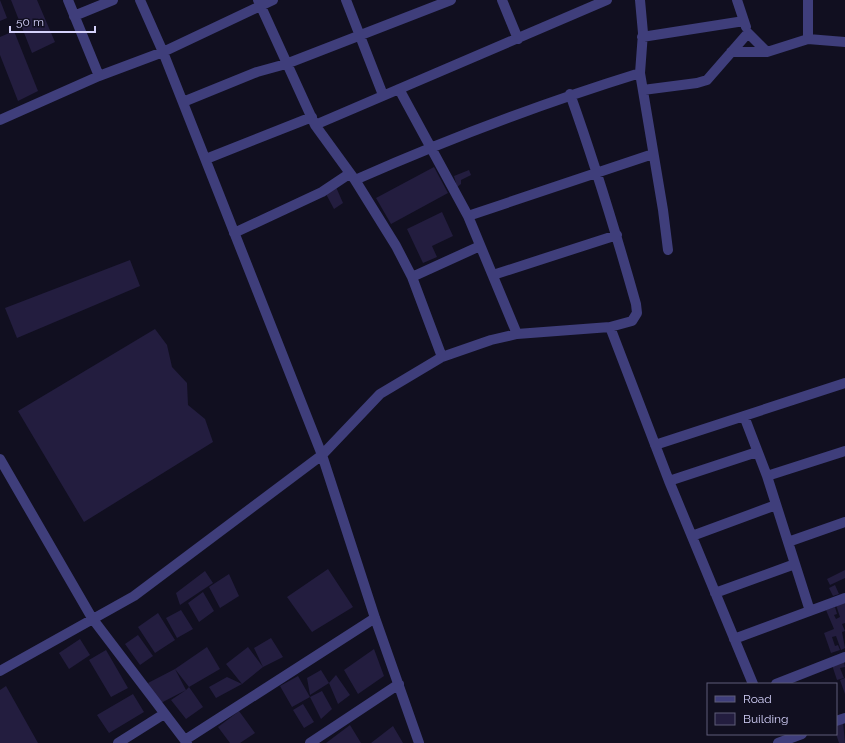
<svg xmlns="http://www.w3.org/2000/svg" width="845" height="743" viewBox="0 0 845 743" font-family="Raleway,sans-serif">
  <style>
    .building { fill: #231d3f }
    .lines { fill: none; stroke-linecap: round; stroke-linejoin: round }
    .minor { stroke: #3f3e7b; stroke-width: 10 }
  </style>
  <rect width="100%" height="100%" fill="#110f20"/>
  <!-- building -->
  <path class="building" d="M0,0L7,18L0,21Z
    M11,0H37L55,42L32,53Z
    M14,31L38,91L18,101L0,55V37Z
    M434,167L448,193L391,224L376,198Z
    M469,170L471,175L461,180V184L457,187L454,176Z
    M336,187L343,203L334,209L326,194Z
    M442,212L453,236L432,246L437,257L423,263L407,229Z
    M130,260L140,286L17,338L5,308Z
    M155,329L167,345L172,367L187,383L188,405L205,419L213,442L84,522L18,411Z
    M328,569L353,607L312,632L287,597Z
    M845,570V578L830,585L827,579Z
    M205,571L213,583L180,605L176,593Z
    M229,574L239,596L220,608L209,587Z
    M835,585L839,594L833,596L829,588Z
    M203,592L214,611L199,622L188,603Z
    M845,602V623L842,624L845,631L842,632L845,648L841,650L836,636L832,637L835,646L838,645L840,650L831,653L824,633L834,629L826,610L835,607L837,614L834,615L836,619L840,617L836,605Z
    M181,610L193,629L177,638L166,618Z
    M158,613L175,640L155,653L138,627Z
    M138,635L153,656L140,665L125,644Z
    M271,638L283,657L263,667L242,684L226,664L248,647L263,667L254,648Z
    M80,639L90,655L69,669L59,653Z
    M207,647L220,669L189,687L175,669Z
    M374,649L384,676L358,694L344,670Z
    M106,650L128,688L111,697L89,660Z
    M844,661L845,667L840,668L844,678L837,680L832,665Z
    M175,669L186,690L189,687L203,707L186,719L171,700L186,690L159,704L148,683Z
    M321,670L329,683L310,695L307,678Z
    M336,675L350,695L338,704L329,683Z
    M298,676L310,697L292,707L280,686Z
    M227,677L242,684L216,698L209,687Z
    M845,678V694L840,680Z
    M6,686L38,743H0V690Z
    M322,691L332,709L321,719L310,697Z
    M133,694L144,712L109,733L97,715Z
    M303,704L314,722L304,728L293,710Z
    M239,711L255,733L240,743H230L218,727Z
    M843,722L845,743H839L836,734V725Z
    M350,725L361,743H326Z
    M393,726L403,743H371Z"/>
  <g class="lines">
    <!-- minor -->
    <path class="minor" d="M68,0L99,76
      M140,0L163,52L322,455L375,618L419,743
      M258,0L315,125L355,180L396,246L412,277L442,357
      M346,0L383,95
      M502,0L518,39
      M640,0L643,33L640,73L663,210L668,250
      M737,0L746,27
      M74,16L113,0
      M642,37L744,21
      M808,39L845,42
      M731,52H767
      M399,89L468,216L517,334
      M643,90L697,83L707,80L748,33L767,52L808,39V0
      M183,102L257,72L286,64L451,0
      M0,120L99,76L163,52L273,0
      M315,125L607,0
      M206,159L312,117
      M355,180C448,139 543,103 640,73
      M468,216L653,154
      M234,233L322,192L349,174
      M493,275L617,235
      M412,277L480,246
      M610,327L669,481L753,684
      M744,416L767,476L810,611
      M655,445L845,383
      M0,459L92,618L187,743
      M767,476L845,451
      M669,481L757,452
      M692,536L776,505
      M788,542L845,522
      M715,593L795,564
      M734,639L845,598
      M0,671L134,596L322,455L380,394L442,357L491,340L517,334L610,327L632,321L637,313L636,304C616,233 595,164 570,94
      M776,684L845,657
      M836,721L845,718
      M185,740L375,618
      M118,743L164,714
      M310,743L399,684
      M778,743L802,734"/>
  </g>
  <!-- legend -->
  <rect x="707" y="683" width="130" height="52" fill="#110f20" stroke="#5f5d78"/>
  <rect x="715" y="696" width="20" height="6" fill="#3f3e7b" stroke="#5f5d78"/>
  <text x="743" y="703" font-size="12" fill="#d5d2fb">Road</text>
  <rect x="715" y="713" width="20" height="12" fill="#231d3f" stroke="#5f5d78"/>
  <text x="743" y="723" font-size="12" fill="#d5d2fb">Building</text>
  <!-- scale -->
  <path d="M10 26v6h85v-6" fill="none" stroke="#d5d2fb" stroke-width="2"/>
  <text x="16" y="26" font-size="12" fill="#d5d2fb" stroke="#110f20" stroke-width="3" paint-order="stroke">50 m</text>
</svg>
